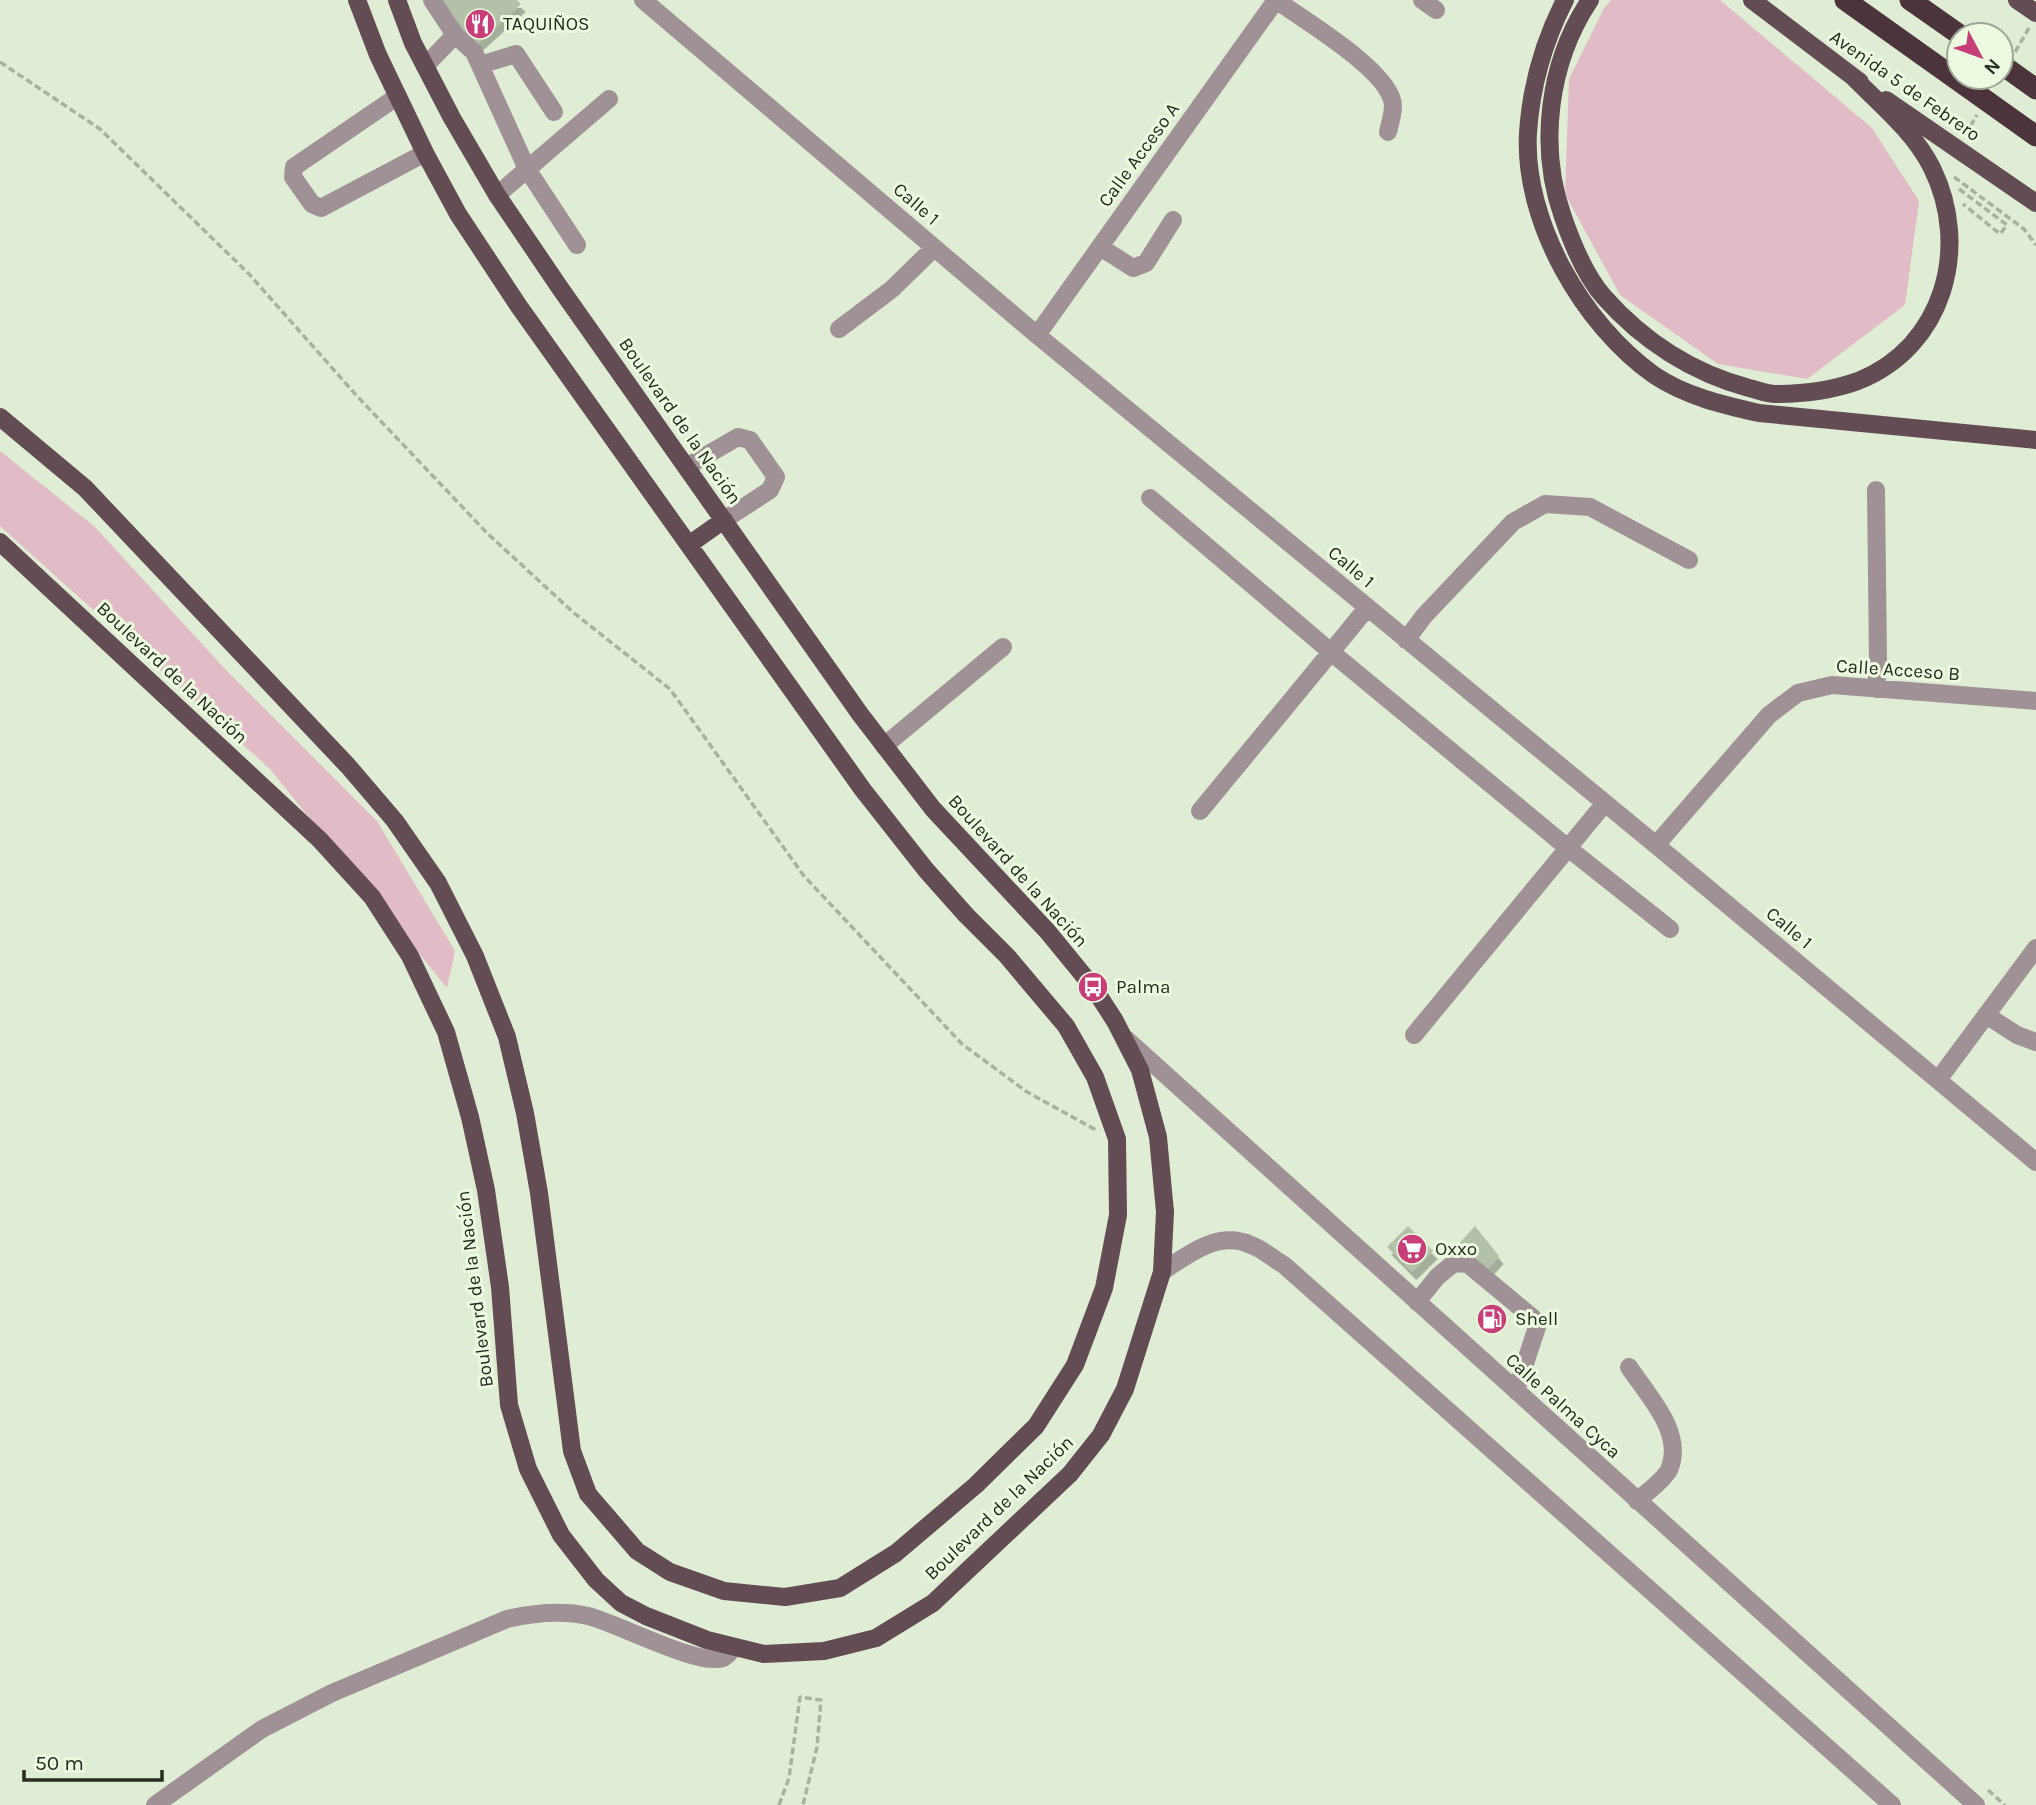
<svg xmlns="http://www.w3.org/2000/svg" width="2036" height="1805" viewBox="0 0 2036 1805" font-family="Karla,sans-serif">
  <style>
    .green { fill: #e1bcc7 }
    .building { fill: #b3c1a8; filter: url(#shadow) }
    .lines { fill: none; stroke-linecap: round; stroke-linejoin: round }
    .path { stroke: #a6b39d; stroke-width: 3.5; stroke-dasharray: 7 3.5; stroke-linecap: butt }
    .minor { stroke: #9f9195; stroke-width: 18 }
    .major { stroke: #634c53; stroke-width: 18 }
    .highway { stroke: #4d343c; stroke-width: 21 }
    .labels { text-anchor: middle; dominant-baseline: central; stroke-width: 6; stroke-linejoin: round; paint-order: stroke }
    .poi-label { font-size: 19px; fill: #262c22; stroke: #ecfae0; text-anchor: start }
    .street-label { font-size: 19px; fill: #262c22; stroke: #ecfae0 }
  </style>
  <defs>
    <filter id="shadow"><feDropShadow dx="4.5" dy="8" stdDeviation="0" flood-color="#0004"/></filter>
  </defs>
  <rect width="100%" height="100%" fill="#deedd3"/>
  <!-- green -->
  <path class="green" d="M1611,0H1720L1872,128L1919,201L1905,305L1807,379L1718,364L1620,295L1565,194L1569,79L1604,8Z
    M0,451L95,527L225,669L377,821L455,951L447,988L270,769L0,526Z"/>
  <!-- building -->
  <path class="building" d="M443,0H517L521,4L478,43L442,4Z
    M1408,1226L1433,1251L1412,1272L1387,1247Z
    M1475,1226L1499,1256L1483,1274L1455,1248Z"/>
  <g class="lines">
    <!-- path -->
    <path class="path" d="M2015,52L2029,28
      M0,62L100,129L249,274L356,395L487,533L574,613L670,689L804,876L962,1044L1027,1092L1096,1130
      M1965,135L1977,115
      M1954,177L2024,229L2036,245
      M1959,189L2007,225L2000,234L1963,204
      M1988,1790L2005,1805
      M779,1805L789,1778L800,1697L821,1700L817,1747L803,1805"/>
    <!-- minor -->
    <path class="minor" d="M432,0L455,35
      M643,0L1037,335L1656,845L2036,1162
      M1422,0L1436,10
      M480,65L516,54L554,112
      M425,66L455,35L474,52L527,169L577,245
      M398,96L294,167L293,177L312,204L321,208L425,153
      M497,195L609,99
      M1100,247L1133,268L1146,263L1173,220
      M839,329L892,289L934,248
      M1037,335L1276,0C1305,21 1383,67 1392,100C1395,108 1390,123 1388,132
      M686,467L738,437L750,440L776,477L770,490L724,520
      M1876,490L1878,661L1876,689
      M1150,498L1331,652L1200,811
      M1367,608L1331,652L1568,848L1605,803
      M1406,640L1424,616L1513,522L1545,504L1590,507L1689,560
      M884,746L1003,647
      M1656,845L1769,715L1798,693L1832,685L2036,701
      M1986,1015L2017,1035L2036,1042
      M1414,1035L1568,848L1670,929
      M1126,1039L1976,1805
      M1938,1080L2036,948
      M1162,1272C1188,1254 1219,1230 1251,1245C1263,1249 1273,1259 1284,1265L1892,1805
      M1417,1302L1437,1277L1454,1263L1468,1264L1533,1318L1537,1327L1516,1391
      M1629,1367C1648,1396 1685,1433 1669,1470C1663,1481 1647,1492 1637,1501
      M155,1805L262,1729L332,1693L507,1619C534,1613 562,1610 588,1616C617,1623 699,1667 723,1658C728,1656 731,1651 734,1647"/>
    <!-- major -->
    <path class="major" d="M1565,0C1544,41 1531,87 1528,133C1523,221 1583,325 1654,375C1685,396 1723,405 1759,413L2036,440
      M1590,0C1548,63 1538,147 1563,217C1572,243 1586,277 1604,297C1643,341 1693,373 1749,388C1758,390 1767,394 1775,394C1802,394 1833,390 1858,381C1944,347 1971,247 1932,168C1914,132 1881,105 1853,77
      M1752,0L1860,82
      M2017,0L2036,13
      M1886,100L2036,203
      M0,417L85,488L348,766L395,821L438,883L475,956L507,1037L525,1113L539,1193L572,1451L588,1494L637,1551L670,1572L724,1591L785,1597L840,1588L896,1553L976,1485L1036,1426L1075,1365L1104,1288L1118,1215L1117,1139L1095,1077L1066,1026L1007,956L966,915L926,870L863,790L518,305L458,214L425,153L378,55L357,0
      M0,542L320,840L372,897L410,956L446,1032L470,1117L486,1190L500,1287L509,1405L528,1469L561,1535L596,1580L621,1603L646,1616L707,1640L764,1654L824,1651L876,1638L933,1603L1070,1474L1101,1435L1125,1389L1162,1272L1165,1212L1158,1137L1140,1070L1115,1021L1093,987L1048,932L933,809L860,714L560,288L497,195L452,118L413,43L397,0
      M690,544L724,520"/>
    <!-- highway -->
    <path class="highway" d="M1845,0L2036,136
      M1910,0L1960,35
      M2001,64L2036,89"/>
  </g>
  <!-- icons -->
  <defs>
    <g id="restaurant-disc" transform="scale(1.575)"><circle r="9.5" fill="#c83e78" stroke="#ecfae0"/><path d="M-5-6h1v4h1v-4h1v4h1v-4h1v5L-1.5 .5V6h-2V.5L-5-1ZM5-6V6H3V1.5H1.5Q1.5-4 5-6Z" fill="#fff"/></g>
    <g id="bus-disc" transform="scale(1.575)"><circle r="9.5" fill="#c83e78" stroke="#ecfae0"/><path d="M-5-6H5V4H4V6H2V4H-2V6H-4V4H-5ZM-3.5-4V0h7V-4ZM-3.5 1.2v1.5H-2V1.2ZM2 1.2v1.5H3.5V1.2Z" fill="#fff"/></g>
    <g id="supermarket-disc" transform="scale(1.575)"><circle r="9.5" fill="#c83e78" stroke="#ecfae0"/><path d="M-6-5.5h2.5l.6 2H6L4.5 2H-2.5L-4.4-4H-6ZM-1.5 3.2a1.3 1.3 0 1 0 .1 0ZM3 3.2a1.3 1.3 0 1 0 .1 0Z" fill="#fff"/></g>
    <g id="fuel-disc" transform="scale(1.575)"><circle r="9.5" fill="#c83e78" stroke="#ecfae0"/><path d="M-5.5-6h7V0h2V4h1.3V-2.5L3-4.5l.8-.8L6-3V5H2.5V1h-1V6h-7ZM-4.2-4.7v3.2H.2V-4.7Z" fill="#fff"/></g>
  </defs>
  <g fill-rule="evenodd">
    <use href="#restaurant-disc" x="480" y="24"/>
    <use href="#bus-disc" x="1093" y="987"/>
    <use href="#supermarket-disc" x="1412" y="1249"/>
    <use href="#fuel-disc" x="1492" y="1319"/>
  </g>
  <g class="labels">
    <!-- poi labels -->
    <g class="poi-label">
      <text x="503" y="24">TAQUIÑOS</text>
      <text x="1116" y="987">Palma</text>
      <text x="1435" y="1249">Oxxo</text>
      <text x="1515" y="1319">Shell</text>
    </g>
    <!-- street labels -->
    <g class="street-label">
      <text transform="translate(1905 86) rotate(35)">Avenida 5 de Febrero</text>
      <text transform="translate(1139 155) rotate(-54)">Calle Acceso A</text>
      <text transform="translate(916 204) rotate(41)">Calle 1</text>
      <text transform="translate(680 421) rotate(55)">Boulevard de la Nación</text>
      <text transform="translate(1351 567) rotate(40)">Calle 1</text>
      <text transform="translate(1898 670) rotate(4)">Calle Acceso B</text>
      <text transform="translate(172 673) rotate(43)">Boulevard de la Nación</text>
      <text transform="translate(1018 871) rotate(48)">Boulevard de la Nación</text>
      <text transform="translate(1789 928) rotate(40)">Calle 1</text>
      <text transform="translate(475 1289) rotate(-97)">Boulevard de la Nación</text>
      <text transform="translate(1563 1406) rotate(42)">Calle Palma Cyca</text>
      <text transform="translate(999 1508) rotate(-44)">Boulevard de la Nación</text>
    </g>
  </g>
  <!-- north arrow -->
  <g transform="translate(1980 56) rotate(131)"><circle r="33" fill="#ecfae0" stroke="#9da894" stroke-width="2"/>
  <path d="M0-5L12 26L0 18L-12 26Z" fill="#c83e78"/>
  <text y="-10" font-size="19" font-weight="bold" text-anchor="middle" fill="#262c22">N</text>
  </g>
  <!-- scale -->
  <path d="M24 1770v10h138v-10" fill="none" stroke="#262c22" stroke-width="3.5"/>
  <text x="35" y="1770" font-size="21" fill="#262c22" stroke="#ecfae0" stroke-width="5" paint-order="stroke">50 m</text>
</svg>
